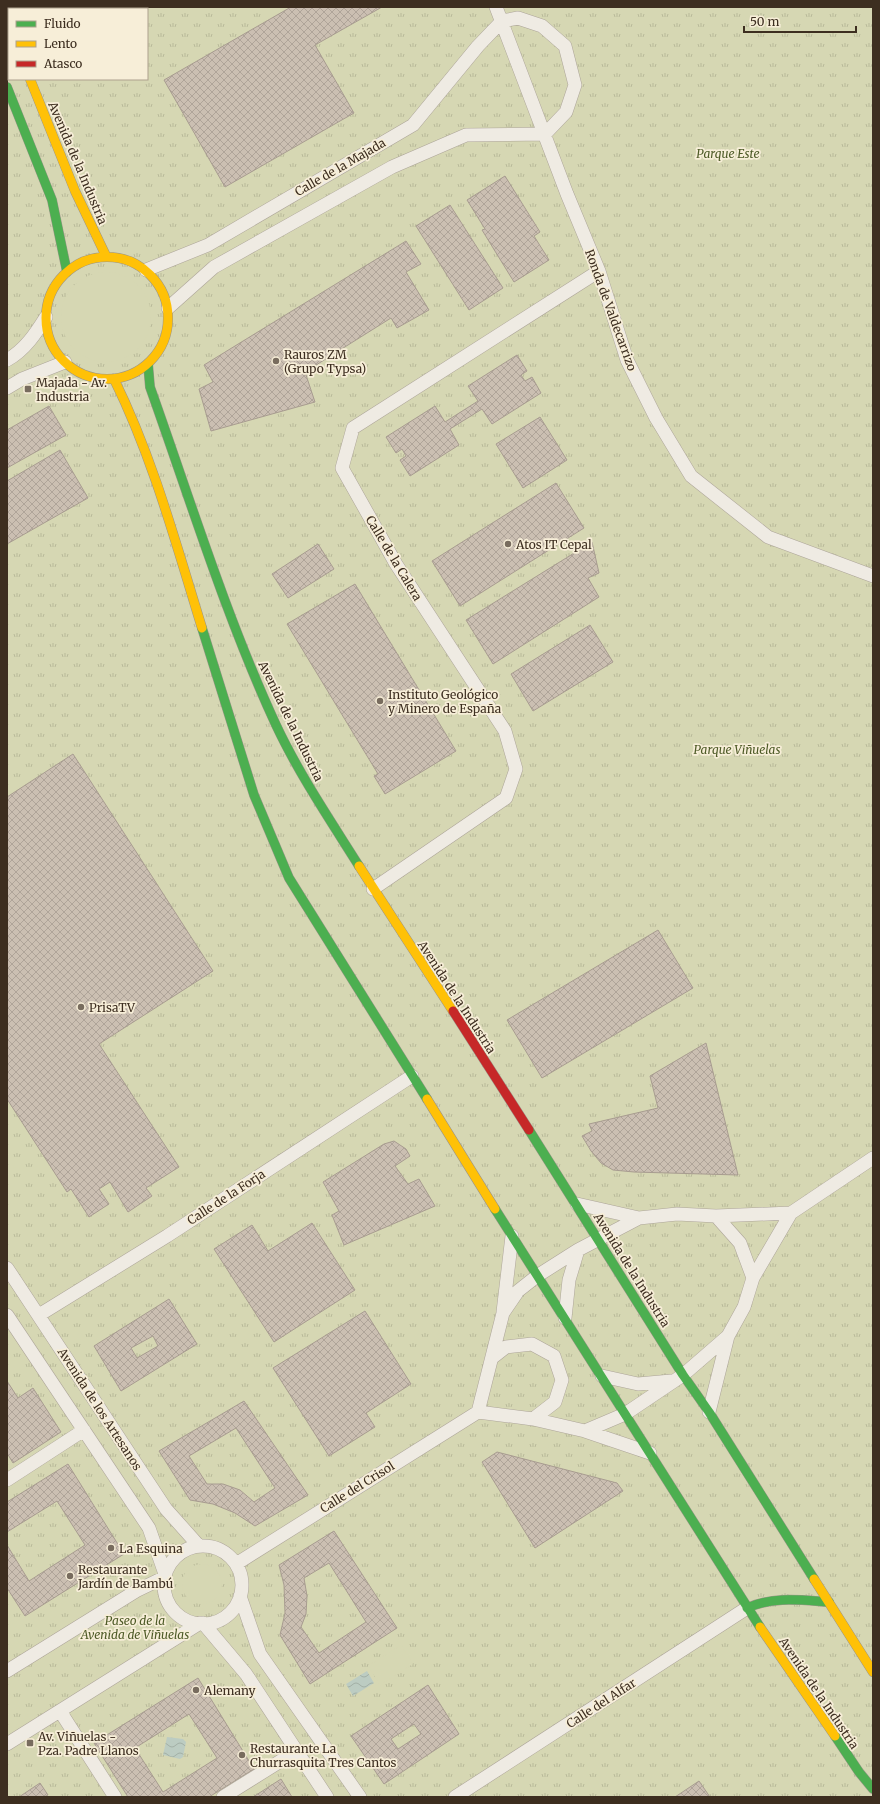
<svg xmlns="http://www.w3.org/2000/svg" width="880" height="1804" viewBox="0 0 880 1804" font-family="Merriweather,serif">
  <style>
    .park { fill: url(#park-tufts); fill-rule: evenodd }
    .garden { fill: #d6d7b3 }
    .water { fill: url(#water-waves) }
    .building { fill: url(#building-cross-hatch); stroke: #a89c90; fill-rule: evenodd }
    .lines { fill: none; stroke-linecap: round; stroke-linejoin: round }
    .street-casing { stroke: #ada599; stroke-width: 14 }
    .fast-casing { stroke: #9c958a; stroke-width: 10 }
    .slow-casing { stroke: #9c958a; stroke-width: 10 }
    .jam-casing { stroke: #9c958a; stroke-width: 10 }
    .street { stroke: #efebe3; stroke-width: 13 }
    .fast { stroke: #4caf50; stroke-width: 9 }
    .slow { stroke: #ffc107; stroke-width: 9 }
    .jam { stroke: #c62828; stroke-width: 9 }
    .poi-dot { fill: #786c5e; stroke: #f7eed8; stroke-width: 1.5 }
    .labels { text-anchor: middle; dominant-baseline: central; stroke-width: 3.5; stroke-linejoin: round; paint-order: stroke }
    .park-label { font-size: 12px; font-style: italic; fill: #4d5a26; stroke: #f7eed8 }
    .street-label { font-size: 12px; fill: #3d2e20; stroke: #f7eed8 }
    .poi-label { font-size: 12px; fill: #3d2e20; stroke: #f7eed8; text-anchor: start }
  </style>
  <defs>
    <pattern id="park-tufts" width="24" height="20" patternUnits="userSpaceOnUse"><rect width="24" height="20" fill="#d6d7b3"/><path d="M3 7l-1-3M5 7V3M7 7l1-3M15 17l-1-3M17 17v-4M19 17l1-3" fill="none" stroke="#b9b99a"/></pattern>
    <pattern id="water-waves" width="16" height="10" patternUnits="userSpaceOnUse"><rect width="16" height="10" fill="#bcccc2"/><path d="M0 5q4-4 8 0t8 0" fill="none" stroke="#a2b0a6"/></pattern>
    <pattern id="building-cross-hatch" width="8" height="8" patternUnits="userSpaceOnUse"><rect width="8" height="8" fill="#cbbfb2"/><path d="M0 0l8 8M0 8l8-8" fill="none" stroke="#afa499"/></pattern>
  </defs>
  <rect width="100%" height="100%" fill="#e7e0d1"/>
  <!-- park -->
  <path class="park" d="M7,7H873V1797H7ZM9,9H147V79H9Z"/>
  <!-- garden -->
  <path class="garden" d="M61 317a45 45 0 1 1 90 0a45 45 0 1 1-90 0Z
    M182 1584a20 20 0 1 1 40 0a20 20 0 1 1-40 0Z
    M401,1645L413,1664L380,1685L368,1666Z"/>
  <!-- water -->
  <path class="water" d="M367,1671L374,1683L353,1696L346,1684Z
    M167,1737L183,1739L186,1742L183,1757L180,1759L163,1755Z"/>
  <!-- building -->
  <path class="building" d="M291,7H382L315,45L354,113L225,187L164,80Z
    M505,176L540,232L534,236L549,260L514,282L482,230L485,229L467,200Z
    M450,205L503,288L469,310L416,226Z
    M406,241L421,264L406,272L429,310L397,328L391,318L305,372L315,402L211,431L199,389L213,382L204,365Z
    M517,355L527,371L521,375L525,381L532,377L541,393L492,424L482,409L450,429L459,445L410,476L400,460L406,456L402,449L396,453L386,437L435,406L445,422L478,401L468,386Z
    M49,406L66,435L7,468V430Z
    M540,417L567,460L523,488L496,444Z
    M60,450L88,498L7,544V481Z
    M556,483L584,528L460,606L432,561Z
    M592,542L599,573L588,578L599,597L493,664L466,620Z
    M318,544L334,569L288,598L272,574Z
    M355,584L456,751L385,794L374,776L378,774L287,624Z
    M590,625L613,662L533,711L511,674Z
    M73,754L213,971L99,1044L179,1167L146,1188L152,1196L128,1212L110,1182L99,1189L109,1204L89,1217L71,1189L67,1192L7,1099V797Z
    M658,930L693,988L542,1078L507,1020Z
    M706,1043L738,1175L634,1172L613,1170L601,1163L591,1151L582,1136L592,1131L589,1124L658,1108L650,1076Z
    M394,1141L406,1149L410,1156L395,1166L408,1184L419,1179L435,1206L344,1245L332,1215L339,1211L323,1182L384,1144Z
    M312,1223L355,1290L274,1342L214,1249L252,1225L268,1251Z
    M169,1299L197,1344L121,1391L94,1346ZM153,1336L158,1346L137,1358L131,1348Z
    M365,1311L411,1384L366,1413L375,1427L329,1456L273,1368Z
    M7,1381L18,1398L33,1388L61,1432L13,1463L7,1453Z
    M244,1401L308,1495L255,1526L235,1513L213,1504L190,1500L159,1451ZM236,1428L275,1488L254,1502L240,1490L223,1484H207L189,1456Z
    M497,1452L617,1483L623,1491L535,1548L482,1462Z
    M68,1464L124,1554L25,1616L7,1588V1545L29,1581L85,1545L57,1501L7,1532V1502Z
    M334,1531L397,1628L310,1684L280,1635L285,1613L284,1585L279,1565ZM329,1563L366,1622L319,1653L301,1627L306,1614L307,1596L304,1578Z
    M198,1678L254,1769L209,1797H128L94,1743ZM189,1714L217,1758L163,1792L135,1748Z
    M428,1685L459,1734L384,1784L351,1736ZM414,1724L421,1734L398,1749L391,1739Z
    M281,1779L292,1797H253Z
    M699,1781L710,1797H675Z
    M40,1783L48,1795L44,1797H19Z"/>
  <g class="lines">
    <!-- street casing -->
    <g class="street-casing">
      <path id="street" d="M496,7L567,194L599,271L627,360L656,418L691,476L768,537L873,576
        M146,270L208,245L413,125L478,46L502,21
        M168,308L214,267L392,167L466,135L545,134L566,112L575,85L565,46L542,26L518,18L502,21
        M7,360C25,350 36,333 46,317
        M7,388L22,379L65,362
        M373,889L506,798L516,769L505,731L396,564L342,468L353,428L599,271
        M577,1204L639,1218
        M716,1216L740,1243L753,1278
        M7,1268L166,1509L199,1546
        M503,1312L512,1236
        M7,1315L149,1528L165,1574
        M39,1315L167,1236L412,1076
        M565,1318L569,1280L578,1250
        M492,1358L506,1347L532,1344L554,1356L562,1380L555,1402L533,1419
        M602,1376L638,1384L671,1381
        M478,1412L533,1419L585,1431L625,1414L683,1375L728,1336L744,1307L753,1278L791,1213L873,1158
        M478,1412L503,1313L518,1291L537,1276L578,1250L639,1218L677,1214L716,1216L791,1213
        M709,1412L728,1336
        M585,1431L650,1453
        M7,1480L84,1430
        M164 1585a39 39 0 1 1 78 0a39 39 0 1 1-78 0Z
        M236,1564L478,1412
        M240,1596L260,1654L360,1797
        M203,1623L246,1674L327,1797
        M7,1671L136,1591L165,1577
        M60,1711L115,1797
        M7,1744L200,1623
        M223,1797L287,1757L298,1755
        M455,1797L747,1608"/>
    </g>
    <!-- fast casing -->
    <g class="fast-casing">
      <path id="fast" d="M7,35L9,38
        M7,87L52,200L67,272
        M148,364L150,387C190,499 226,617 276,725C299,774 330,820 359,866
        M202,628L254,795L289,878L427,1099
        M529,1130L683,1375L709,1412L814,1579
        M495,1209L760,1627
        M747,1608C774,1596 800,1600 829,1602
        M835,1736L859,1772L873,1789"/>
    </g>
    <!-- slow casing -->
    <g class="slow-casing">
      <path id="slow" d="M30,79L75,191L106,256
        M46 318a61 61 0 1 1 122 0a61 61 0 1 1-122 0Z
        M114,379C153,458 176,544 202,628
        M359,866L453,1011
        M427,1099L495,1209
        M814,1579L873,1672
        M760,1627L835,1736"/>
    </g>
    <!-- jam casing -->
    <g class="jam-casing">
      <path id="jam" d="M453,1011L529,1130"/>
    </g>
    <!-- street -->
    <use href="#street" class="street"/>
    <!-- fast -->
    <use href="#fast" class="fast"/>
    <!-- slow -->
    <use href="#slow" class="slow"/>
    <!-- jam -->
    <use href="#jam" class="jam"/>
  </g>
  <!-- markers -->
  <g class="poi-dot">
    <circle cx="276" cy="361" r="4"/>
    <rect x="24" y="385" width="8" height="8" rx="2"/>
    <circle cx="508" cy="544" r="4"/>
    <circle cx="380" cy="701" r="4"/>
    <circle cx="81" cy="1007" r="4"/>
    <circle cx="111" cy="1548" r="4"/>
    <circle cx="70" cy="1576" r="4"/>
    <circle cx="196" cy="1690" r="4"/>
    <rect x="26" y="1739" width="8" height="8" rx="2"/>
    <circle cx="242" cy="1755" r="4"/>
  </g>
  <g class="labels">
    <!-- park labels -->
    <g class="park-label">
      <text x="728" y="153">Parque Este</text>
      <text x="737" y="749">Parque Viñuelas</text>
      <text x="135" y="1620">Paseo de la<tspan x="135" dy="14">Avenida de Viñuelas</tspan></text>
    </g>
    <!-- street labels -->
    <g class="street-label">
      <text transform="translate(78 163) rotate(67)">Avenida de la Industria</text>
      <text transform="translate(340 167) rotate(-30)">Calle de la Majada</text>
      <text transform="translate(611 310) rotate(70)">Ronda de Valdecarrizo</text>
      <text transform="translate(394 558) rotate(59)">Calle de la Calera</text>
      <text transform="translate(291 721) rotate(64)">Avenida de la Industria</text>
      <text transform="translate(457 997) rotate(57)">Avenida de la Industria</text>
      <text transform="translate(226 1197) rotate(-33)">Calle de la Forja</text>
      <text transform="translate(632 1270) rotate(58)">Avenida de la Industria</text>
      <text transform="translate(100 1409) rotate(57)">Avenida de los Artesanos</text>
      <text transform="translate(357 1487) rotate(-32)">Calle del Crisol</text>
      <text transform="translate(819 1693) rotate(56)">Avenida de la Industria</text>
      <text transform="translate(601 1703) rotate(-33)">Calle del Alfar</text>
    </g>
    <!-- poi labels -->
    <g class="poi-label">
      <text x="284" y="354">Rauros ZM<tspan x="284" dy="14">(Grupo Typsa)</tspan></text>
      <text x="36" y="382">Majada - Av.<tspan x="36" dy="14">Industria</tspan></text>
      <text x="516" y="544">Atos IT Cepal</text>
      <text x="388" y="694">Instituto Geológico<tspan x="388" dy="14">y Minero de España</tspan></text>
      <text x="89" y="1007">PrisaTV</text>
      <text x="119" y="1548">La Esquina</text>
      <text x="78" y="1569">Restaurante<tspan x="78" dy="14">Jardín de Bambú</tspan></text>
      <text x="204" y="1690">Alemany</text>
      <text x="38" y="1736">Av. Viñuelas -<tspan x="38" dy="14">Pza. Padre Llanos</tspan></text>
      <text x="250" y="1748">Restaurante La<tspan x="250" dy="14">Churrasquita Tres Cantos</tspan></text>
    </g>
  </g>
  <!-- border -->
  <rect width="880" height="1804" fill="none" stroke="#3d2e20" stroke-width="16"/>
  <!-- legend -->
  <rect x="8" y="8" width="140" height="72" fill="#f7eed8" stroke="#ada18e"/>
  <rect x="16" y="21" width="20" height="6" fill="#4caf50" stroke="#ada18e"/>
  <text x="44" y="28" font-size="12" fill="#3d2e20">Fluido</text>
  <rect x="16" y="41" width="20" height="6" fill="#ffc107" stroke="#ada18e"/>
  <text x="44" y="48" font-size="12" fill="#3d2e20">Lento</text>
  <rect x="16" y="61" width="20" height="6" fill="#c62828" stroke="#ada18e"/>
  <text x="44" y="68" font-size="12" fill="#3d2e20">Atasco</text>
  <!-- scale -->
  <path d="M744 26v6h112v-6" fill="none" stroke="#3d2e20" stroke-width="2"/>
  <text x="750" y="26" font-size="12" fill="#3d2e20" stroke="#f7eed8" stroke-width="3" paint-order="stroke">50 m</text>
</svg>
